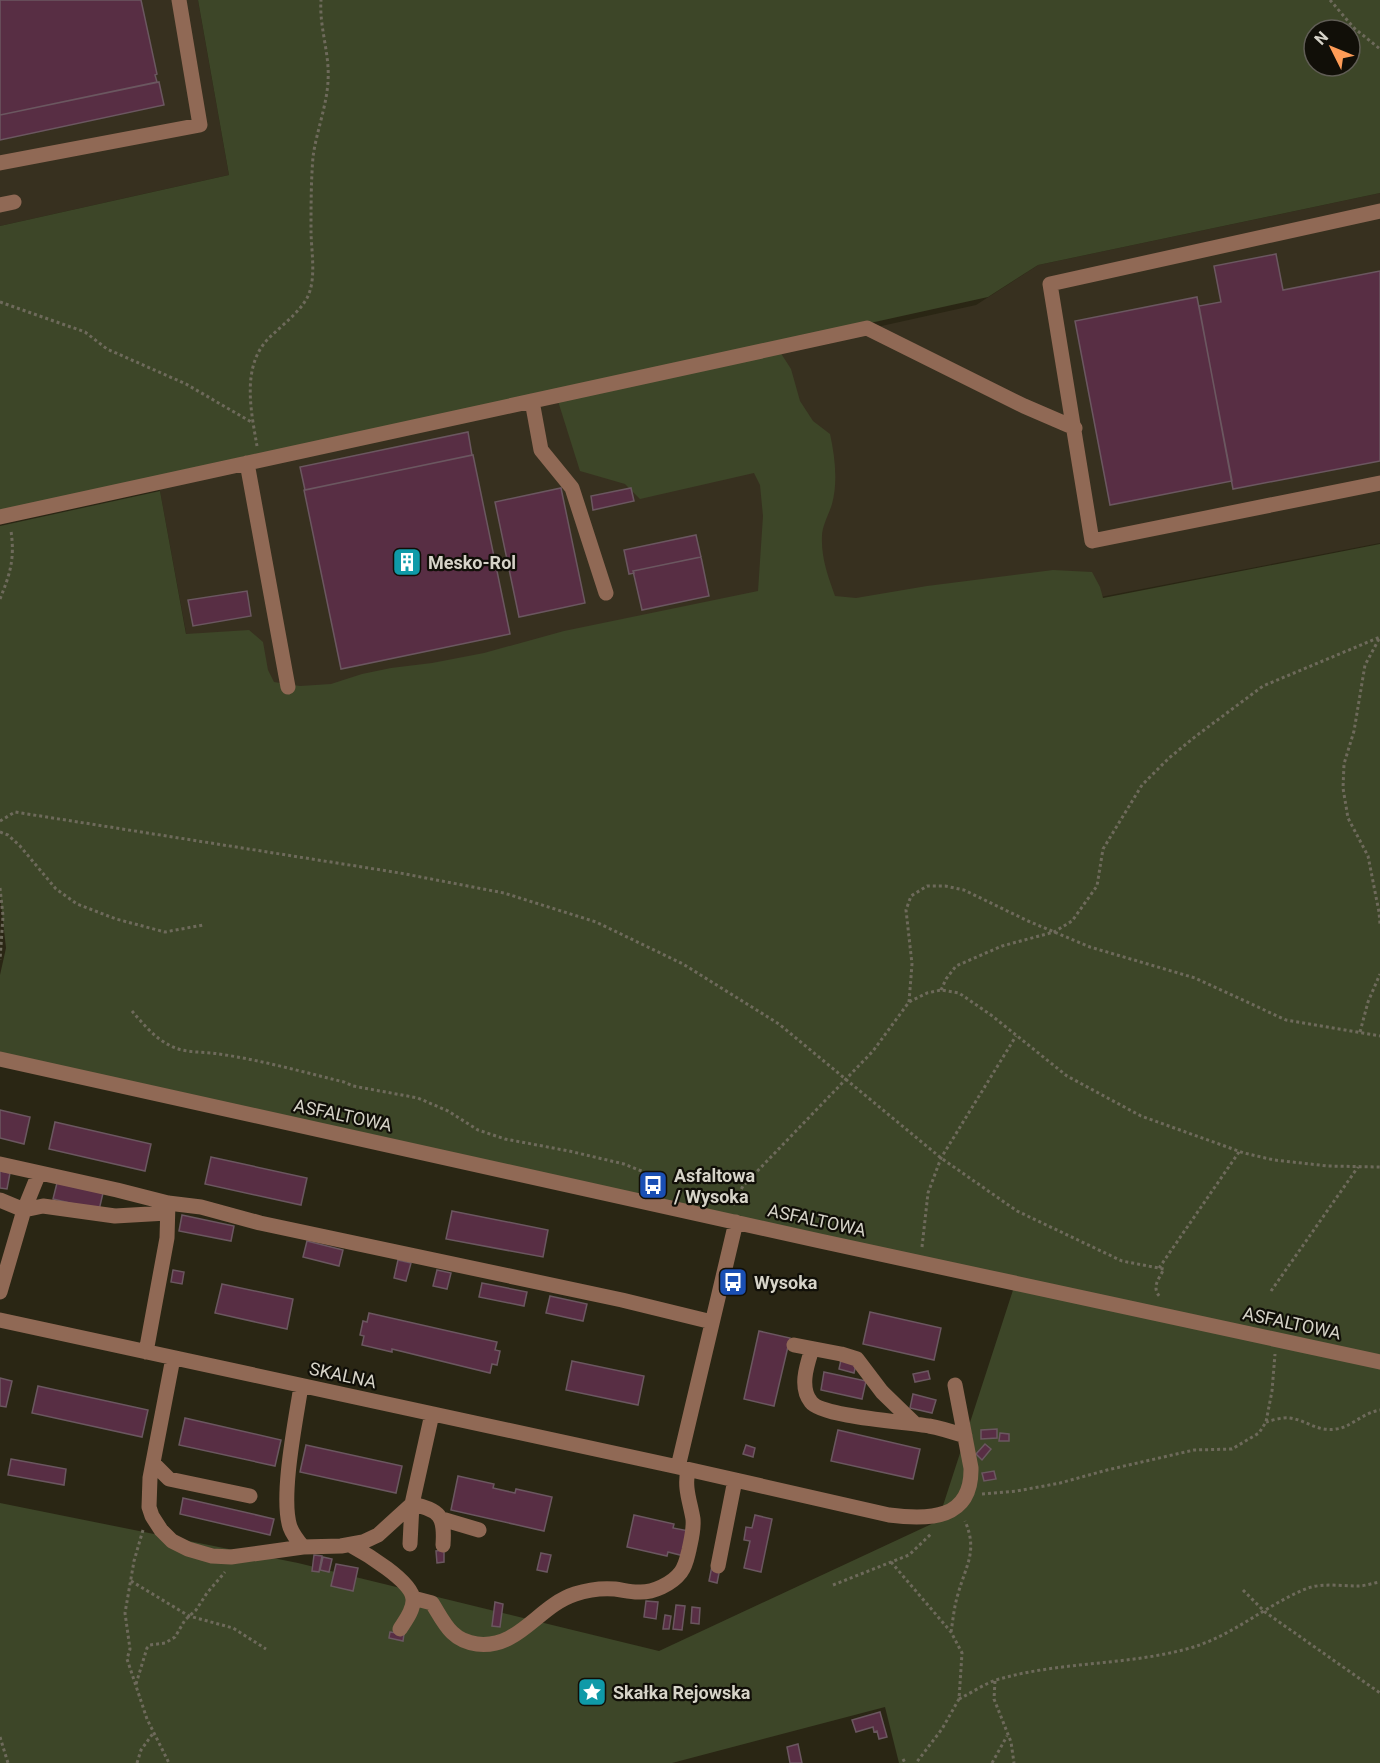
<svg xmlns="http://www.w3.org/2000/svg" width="1380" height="1763" viewBox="0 0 1380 1763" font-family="Roboto,sans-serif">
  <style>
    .industrial { fill: #37301f }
    .green { fill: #3d4628; fill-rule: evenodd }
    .building { fill: #582e44; stroke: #6b5760; stroke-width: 1.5 }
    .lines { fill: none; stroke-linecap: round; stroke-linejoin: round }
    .path { stroke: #6e6a5b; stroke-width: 3; stroke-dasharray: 3 3; stroke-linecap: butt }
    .minor { stroke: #906955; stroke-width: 15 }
    .labels { text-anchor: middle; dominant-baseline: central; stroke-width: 4.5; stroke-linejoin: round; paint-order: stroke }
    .poi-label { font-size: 18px; font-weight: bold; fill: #d6d3c8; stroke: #110f08; text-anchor: start }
    .street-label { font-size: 18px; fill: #d6d3c8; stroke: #110f08 }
  </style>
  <rect width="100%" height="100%" fill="#2a2614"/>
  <!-- industrial -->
  <path class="industrial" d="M0,0H198L229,175L0,226Z
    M1380,193V543L211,769L159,486L976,305L1038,265Z"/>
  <!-- green -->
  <path class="green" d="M198,0H1380V193L1038,265L988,297L775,344L791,369L800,401L813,421L830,434C835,457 838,482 832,504C829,514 822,526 822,536C821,558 828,576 835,596L856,598L927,586L1053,570L1092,572L1100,587L1103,598L1380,544V1763H899L885,1707L672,1763H0V1503L298,1563L659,1651L938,1521L1014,1287L0,1063V975L6,948L0,895V526L160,491L186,634L249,630L263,642L268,670L274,682L300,686L331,684L362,674L391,668L432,663L484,653L564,631L758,591L763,516L760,485L754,473L640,499L625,484L580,471L558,401L0,513V226L229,175ZM1314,30H1350V66H1314Z"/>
  <!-- building -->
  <path class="building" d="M0,0H141L157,74L155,75L157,82L0,115Z
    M159,82L164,105L0,140V115Z
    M1276,254L1283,290L1380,271V461L1233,489L1199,306L1221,302L1214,266Z
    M1197,297L1232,481L1110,505L1075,321Z
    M468,432L472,455L305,490L300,467Z
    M473,455L510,634L341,669L304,490Z
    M561,488L585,603L519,617L495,502Z
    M631,488L634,501L593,510L591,496Z
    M696,535L701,557L633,571L634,573L629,574L624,550Z
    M701,557L709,596L642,610L633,571Z
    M247,591L251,616L193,626L188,600Z
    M0,1110L30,1117L24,1144L0,1138Z
    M55,1122L151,1144L145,1171L49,1149Z
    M211,1157L307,1178L301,1205L205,1184Z
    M0,1171L10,1173L7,1189L0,1188Z
    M57,1183L103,1193L99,1210L53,1199Z
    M452,1211L548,1230L543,1257L446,1239Z
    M182,1215L234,1226L231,1241L179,1231Z
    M307,1241L343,1250L339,1266L303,1257Z
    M398,1260L411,1263L406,1281L394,1278Z
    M173,1270L184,1272L182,1284L171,1282Z
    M437,1270L451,1273L447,1289L433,1286Z
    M482,1283L527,1292L524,1306L479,1297Z
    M222,1284L293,1299L287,1329L215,1313Z
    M550,1296L587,1304L583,1321L546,1313Z
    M870,1312L941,1328L934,1360L863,1344Z
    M369,1313L497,1342L495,1350L500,1351L497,1365L492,1364L490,1373L392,1349V1352L362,1345L364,1336L360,1335L363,1321L367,1322Z
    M759,1331L790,1338L774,1406L744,1399Z
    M841,1360L856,1364L854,1373L839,1369Z
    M572,1361L644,1376L638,1405L566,1390Z
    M928,1371L930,1379L915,1382L913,1374Z
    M824,1372L866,1381L862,1399L821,1390Z
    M0,1378L12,1381L6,1407L0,1406Z
    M38,1386L148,1410L142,1437L32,1413Z
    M913,1394L936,1400L932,1413L910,1408Z
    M185,1418L281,1440L275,1466L179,1445Z
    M997,1429V1438L981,1439V1430Z
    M838,1430L920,1449L913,1479L831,1461Z
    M1000,1433L1009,1434V1441H999Z
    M985,1444L991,1449L982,1460L976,1454Z
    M306,1445L402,1466L396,1493L300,1472Z
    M746,1445L755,1448L753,1457L743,1454Z
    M11,1459L66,1469L64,1485L8,1475Z
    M994,1471L996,1479L984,1481L982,1473Z
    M458,1476L494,1484L493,1488L515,1493L516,1489L552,1497L544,1531L451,1510Z
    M183,1498L274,1519L270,1535L180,1514Z
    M634,1515L674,1524L673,1528L689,1531L684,1556L668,1552L667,1556L627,1547Z
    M755,1515L772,1519L761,1572L744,1568L750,1541L744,1540L746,1527L752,1528Z
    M444,1550V1562L437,1563L436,1551Z
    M541,1553L551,1555L547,1572L537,1570Z
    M314,1555L322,1556L319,1572L312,1571Z
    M323,1557L332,1559L329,1572L320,1570Z
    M336,1564L358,1568L353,1591L331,1586Z
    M712,1566L720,1568L717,1583L709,1581Z
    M646,1601L658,1602L656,1619L644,1617Z
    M495,1602L503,1604L500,1627L492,1626Z
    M676,1605L685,1606L682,1630L673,1629Z
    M692,1607L700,1608L699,1624L691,1623Z
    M665,1615L671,1616L669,1629H663Z
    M390,1632L404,1634L403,1641L389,1638Z
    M880,1712L887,1737L879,1739L877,1731L874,1732L873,1727L856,1732L852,1720Z
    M798,1744L802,1763H790L787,1747Z"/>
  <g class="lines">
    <!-- path -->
    <path class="path" d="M1330,0L1354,28L1380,49
      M0,302L85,332L107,349L186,384L253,423
      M257,446C251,411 241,366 269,338C282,325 298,314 307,298C317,279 311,251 311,230C311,207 311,181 313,157C316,133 327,105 328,81C330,54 319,27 321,0
      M0,599C10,574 15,559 11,531
      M1379,639L1365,665L1354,731L1344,764L1343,788L1348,818L1368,856L1379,912L1380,924
      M0,821L15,812L400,873L504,893L596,922L683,964L779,1024L941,1158L1017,1211L1122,1261L1164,1269C1158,1280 1151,1288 1161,1298
      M0,832L8,835L20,846L56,889L77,904L116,919L165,932L203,925
      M0,888L3,916L0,960
      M941,990L946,979L956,966L1002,946L1054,932L1072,921L1097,886L1103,849L1142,785L1169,758L1196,736L1263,686L1380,637
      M909,1002L912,964L906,910L911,896L927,886H945L964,890L1028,921L1090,947L1195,978L1286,1020L1380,1036
      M132,1011C142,1023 155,1038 169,1045C185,1054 202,1051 219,1054C261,1060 303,1072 344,1082L353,1086L418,1098L448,1111L478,1130L505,1139L569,1151L624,1164L649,1174L665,1190
      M1360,1032L1368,1002L1380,974
      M733,1205L743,1186L873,1051L909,1002L927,993L941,990L959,993L991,1015L1067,1076L1141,1116L1244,1153L1274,1160L1328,1166L1380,1167
      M922,1247L928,1193L941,1158L1016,1036
      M1159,1268L1239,1152
      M1271,1291L1358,1167
      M1266,1422C1273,1420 1283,1417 1290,1418C1306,1420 1317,1432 1336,1429C1350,1428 1362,1413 1380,1410
      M982,1494L1017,1491L1060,1483L1107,1470L1194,1450L1232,1449L1259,1433L1266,1422L1272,1391L1275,1354
      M143,1530L134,1561L125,1613L130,1649L127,1659L147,1719L169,1763
      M891,1562L951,1632L962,1653L959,1699L942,1729L916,1763
      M131,1581L189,1616L233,1628L266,1649
      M833,1585L909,1555L932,1533
      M1243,1590L1265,1612L1380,1693
      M951,1632C953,1620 954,1607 958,1594C966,1565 978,1551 965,1521
      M995,1681L994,1699L1011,1742L1014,1763
      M136,1684L147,1648L150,1645L165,1643L175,1637L185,1620L196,1610L207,1593L225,1572
      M959,1699C971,1693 984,1684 996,1680C1059,1661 1127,1666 1190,1648C1233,1636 1267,1604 1308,1588C1323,1583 1342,1586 1358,1586C1365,1586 1373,1583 1380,1582
      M0,1737L8,1763
      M903,1759L905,1763
      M137,1763L141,1750L154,1732
      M992,1763L1007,1736"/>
    <!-- minor -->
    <path class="minor" d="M0,163L200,125L179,0
      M0,205L14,202
      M1380,211L1050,284L1092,541L1380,483
      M532,401L541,450L572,488L606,593
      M247,463L288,687
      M0,517L867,328L1024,406L1075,428
      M0,1059L820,1241L1380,1362
      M0,1164L117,1190L168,1203L201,1207L260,1223L622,1300L712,1322
      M0,1200L24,1210L0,1292
      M24,1210L43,1206L115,1216L167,1213
      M24,1210L39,1173
      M0,1320L678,1467L889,1515C929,1520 972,1520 971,1468L955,1385
      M794,1345L841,1354L857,1359L882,1392L915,1424
      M812,1349C807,1365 799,1387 811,1402C822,1417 908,1422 929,1426C941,1428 953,1432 965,1436
      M146,1352L167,1238L168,1203
      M173,1358L150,1478L149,1507L152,1516L161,1530L172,1541L188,1549L212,1556L231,1557L303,1547
      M301,1386C296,1419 280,1497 290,1527C293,1535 297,1540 303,1547L341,1546L363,1542L378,1535L412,1504L432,1414
      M153,1463L169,1479L250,1496
      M678,1467L736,1222
      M442,1519L479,1530
      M410,1544L412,1504C440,1510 445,1516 443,1545
      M350,1545C365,1553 412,1581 413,1599C414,1610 405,1621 400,1629
      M718,1566L735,1480
      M413,1598L432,1603C444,1622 451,1641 477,1644C519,1649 538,1606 575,1594C587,1590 602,1588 615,1589C623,1590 630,1592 638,1592C653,1593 672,1584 681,1572C686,1565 687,1558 689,1550C691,1540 694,1530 693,1519C690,1501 684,1488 688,1470"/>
  </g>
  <!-- icons -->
  <defs>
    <g id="building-square" transform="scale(1.5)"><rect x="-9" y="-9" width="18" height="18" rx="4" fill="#0f9aa8" stroke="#110f08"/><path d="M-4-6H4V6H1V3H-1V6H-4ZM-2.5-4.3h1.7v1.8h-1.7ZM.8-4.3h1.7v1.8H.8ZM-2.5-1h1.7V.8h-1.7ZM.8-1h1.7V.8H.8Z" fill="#fff"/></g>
    <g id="bus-square" transform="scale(1.5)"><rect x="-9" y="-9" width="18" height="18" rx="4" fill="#1a4fb4" stroke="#110f08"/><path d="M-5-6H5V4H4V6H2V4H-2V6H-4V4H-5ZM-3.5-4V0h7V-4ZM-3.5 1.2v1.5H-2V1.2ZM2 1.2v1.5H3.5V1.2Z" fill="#fff"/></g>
    <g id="sight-square" transform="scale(1.5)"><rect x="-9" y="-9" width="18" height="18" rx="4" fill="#0f9aa8" stroke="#110f08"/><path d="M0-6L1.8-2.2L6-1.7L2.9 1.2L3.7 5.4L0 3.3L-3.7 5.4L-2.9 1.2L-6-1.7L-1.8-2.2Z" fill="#fff"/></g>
  </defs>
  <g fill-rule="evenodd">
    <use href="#building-square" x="407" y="562"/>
    <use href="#bus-square" x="653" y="1185"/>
    <use href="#bus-square" x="733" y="1282"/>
    <use href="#sight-square" x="592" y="1692"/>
  </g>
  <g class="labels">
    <!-- poi labels -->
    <g class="poi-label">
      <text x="428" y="562">Mesko-Rol</text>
      <text x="674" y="1175">Asfaltowa<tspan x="674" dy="21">/ Wysoka</tspan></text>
      <text x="754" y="1282">Wysoka</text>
      <text x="613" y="1692">Skałka Rejowska</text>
    </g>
    <!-- street labels -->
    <g class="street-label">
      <text transform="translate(343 1115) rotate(12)">ASFALTOWA</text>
      <text transform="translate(817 1220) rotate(12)">ASFALTOWA</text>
      <text transform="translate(1292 1323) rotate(12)">ASFALTOWA</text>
      <text transform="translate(343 1375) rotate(12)">SKALNA</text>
    </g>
  </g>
  <!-- north arrow -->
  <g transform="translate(1332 48) rotate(313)"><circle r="28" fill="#110f08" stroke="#605d55" stroke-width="1.5"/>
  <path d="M0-4.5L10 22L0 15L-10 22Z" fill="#fe9c57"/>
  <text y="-9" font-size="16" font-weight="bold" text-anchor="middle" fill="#d6d3c8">N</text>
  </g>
</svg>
